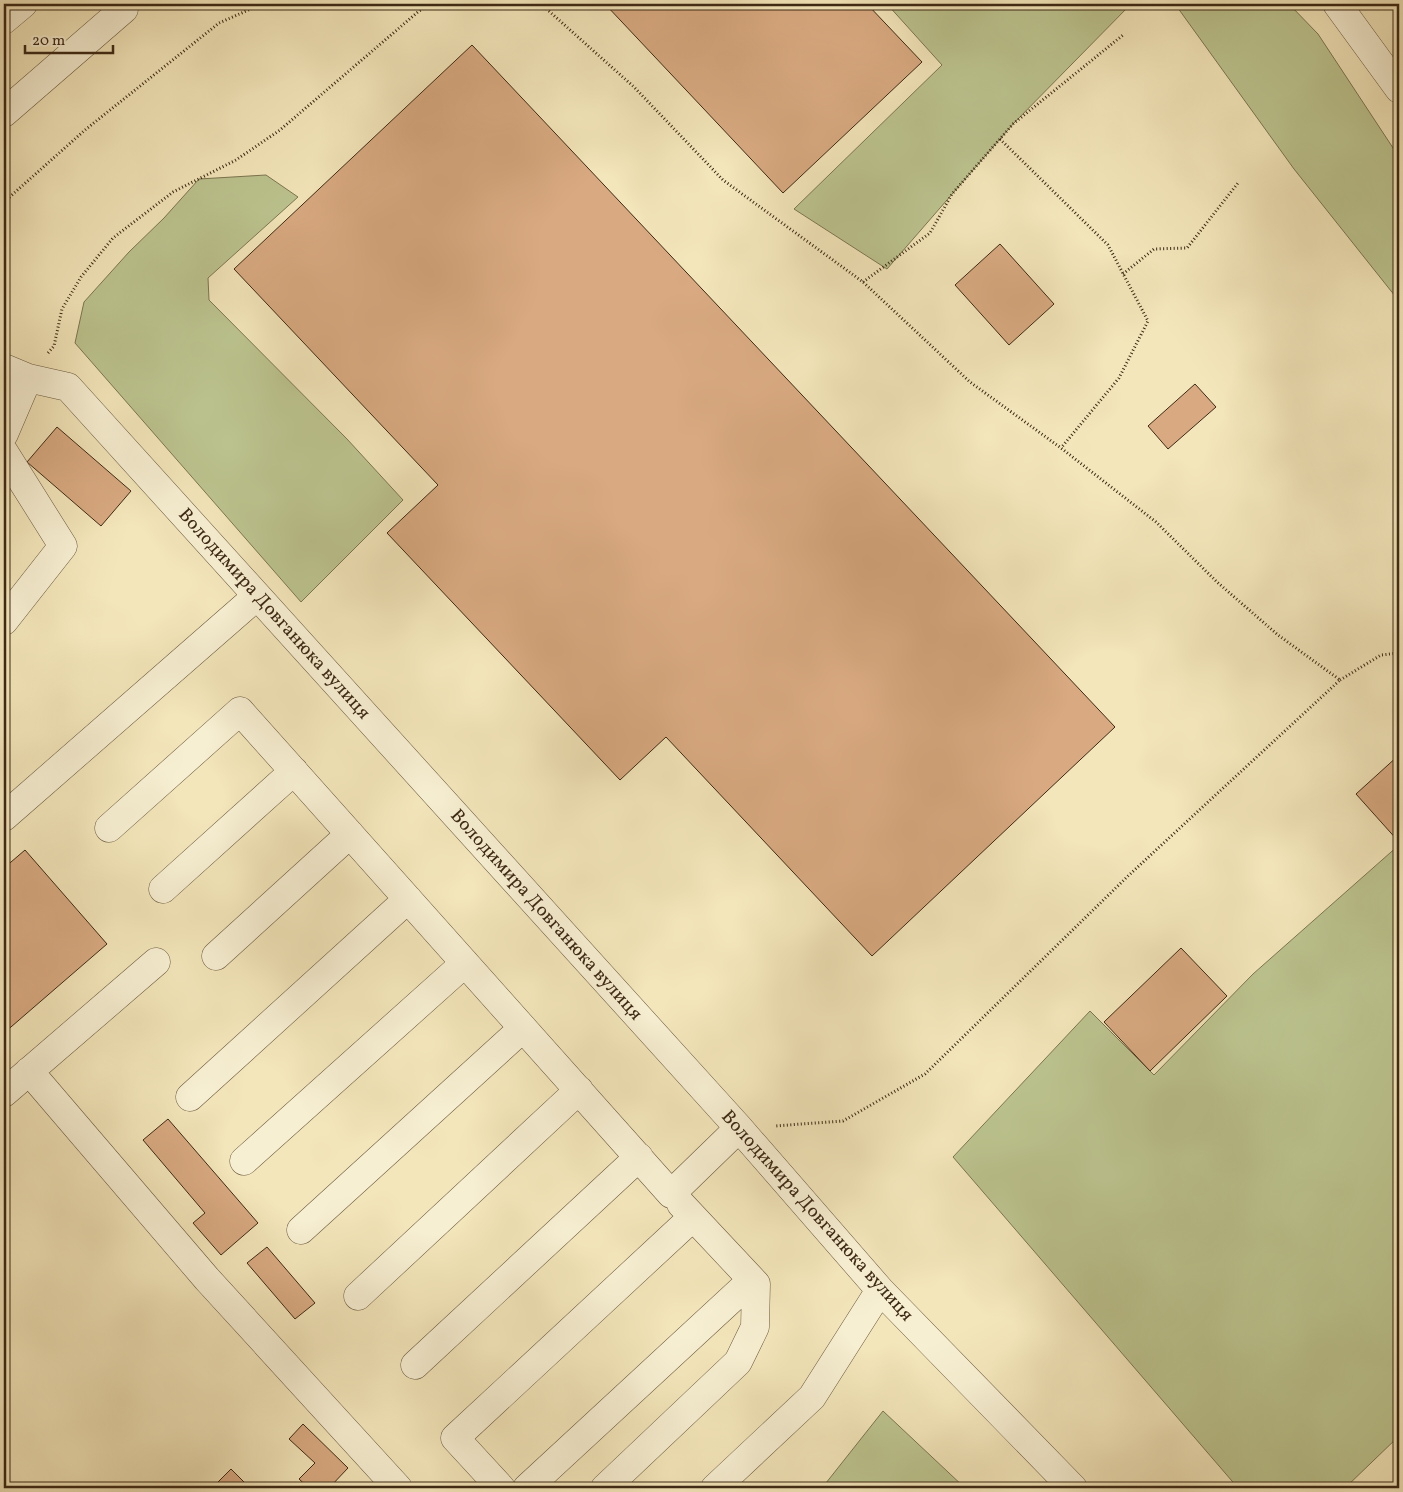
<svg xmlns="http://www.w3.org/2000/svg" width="1403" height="1492" viewBox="0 0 1403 1492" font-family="Vollkorn,serif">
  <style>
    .green { fill: #bcc48f; stroke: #7c7652 }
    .building { fill: #d9aa81; stroke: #3d2915 }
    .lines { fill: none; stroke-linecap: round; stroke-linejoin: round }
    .minor-casing { stroke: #6a583e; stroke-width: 29 }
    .path { stroke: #3d2915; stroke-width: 3; stroke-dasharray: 1 2.5; stroke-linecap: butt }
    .minor { stroke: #f7efd2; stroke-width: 28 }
    .labels { text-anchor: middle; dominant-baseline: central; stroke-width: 4.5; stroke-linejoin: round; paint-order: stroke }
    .street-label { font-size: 19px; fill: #3d2915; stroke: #f7efd2 }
  </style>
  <rect width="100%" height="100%" fill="#f3e6ba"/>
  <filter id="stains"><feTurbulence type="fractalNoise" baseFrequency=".004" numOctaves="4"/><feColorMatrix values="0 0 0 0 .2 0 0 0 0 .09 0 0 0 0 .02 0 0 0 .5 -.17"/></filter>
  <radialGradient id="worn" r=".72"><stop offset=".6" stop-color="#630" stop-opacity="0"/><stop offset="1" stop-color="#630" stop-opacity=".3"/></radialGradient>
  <!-- green -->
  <path class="green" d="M887,4H1129L1130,5L1013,124L887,269L794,209L942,65Z
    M1175,4H1289L1318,34L1399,157V301L1294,169Z
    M266,175L298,197L208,278L209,300L347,439L403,500L301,602L75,343L84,302L129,252L164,218L199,179Z
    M1399,845V1436L1345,1488H1238L953,1157L1090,1011L1154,1075L1253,974Z
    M883,1411L965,1488H822Z"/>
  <!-- building -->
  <path class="building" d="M605,4H867L922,62L783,193Z
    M472,45L1115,727L872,956L666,737L620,780L387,533L438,485L234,269Z
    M1000,244L1054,304L1009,345L955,285Z
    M1195,384L1216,407L1168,449L1148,426Z
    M57,427L131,491L101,526L27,462Z
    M1399,755V842L1356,794Z
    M25,850L107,944L4,1033V868Z
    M1181,948L1227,996L1150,1071L1104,1022Z
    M168,1119L258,1223L221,1255L193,1223L205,1213L143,1140Z
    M267,1247L315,1303L295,1319L247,1263Z
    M303,1424L348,1468L329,1488H309L299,1479L315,1463L289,1439Z
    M231,1469L250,1488H212Z"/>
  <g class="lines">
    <!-- minor casing -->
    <g class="minor-casing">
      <path id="minor" d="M1337,4L1399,89
        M4,20L23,4
        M4,113L124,9
        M4,368L28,378L68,387L739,1128L880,1290L1073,1488
        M4,434L28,378
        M4,452L63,546L4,621
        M4,817L257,596
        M109,828L240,711L671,1194L739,1128
        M163,889L294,771
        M216,956L350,834
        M29,1071L207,1279L398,1488
        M4,1093L156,962
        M190,1097L408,899
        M244,1161L465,963
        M301,1230L523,1028
        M358,1296L579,1090
        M415,1365L639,1157
        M501,1488L455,1438L693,1217
        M527,1488L752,1280
        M605,1488L738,1362L755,1327L756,1284L681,1204
        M715,1488L812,1397L880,1290"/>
    </g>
    <!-- path -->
    <path class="path" d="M541,4L634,87L723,180L863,282L970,382L1061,448L1156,522L1217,582L1278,635L1340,680L1128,876L925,1074L843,1121L775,1126
      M1000,139L1108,245L1148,321L1119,378L1061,448
      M4,202L85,130L219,23L262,4
      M1123,274L1154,249L1187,248L1238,183
      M863,282L930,233L952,194L1013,124L1123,35
      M48,353L54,346L62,309L81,277L113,238L173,192L236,160L280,130L419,11L431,4
      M1340,680L1381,655L1399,653"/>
    <!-- minor -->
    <use href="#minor" class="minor"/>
  </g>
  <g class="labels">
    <!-- street labels -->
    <g class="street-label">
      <text transform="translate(274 614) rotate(48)">Володимира Довганюка вулиця</text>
      <text transform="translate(546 915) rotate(48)">Володимира Довганюка вулиця</text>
      <text transform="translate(817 1216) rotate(48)">Володимира Довганюка вулиця</text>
    </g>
  </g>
  <!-- margin -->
  <rect width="1403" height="1492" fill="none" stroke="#f3e6ba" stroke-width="20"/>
  <rect x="5" y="5" width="1393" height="1482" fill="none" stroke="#3d2915" stroke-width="2.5"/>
  <rect x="10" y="10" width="1383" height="1472" fill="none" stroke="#3d2915"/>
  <!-- scale -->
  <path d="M25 45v8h88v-8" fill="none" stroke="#3d2915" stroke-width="2.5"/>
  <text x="32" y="45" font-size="15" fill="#3d2915" stroke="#f7efd2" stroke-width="4" paint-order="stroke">20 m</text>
  <rect width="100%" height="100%" filter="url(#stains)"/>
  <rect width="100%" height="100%" fill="url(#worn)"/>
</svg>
